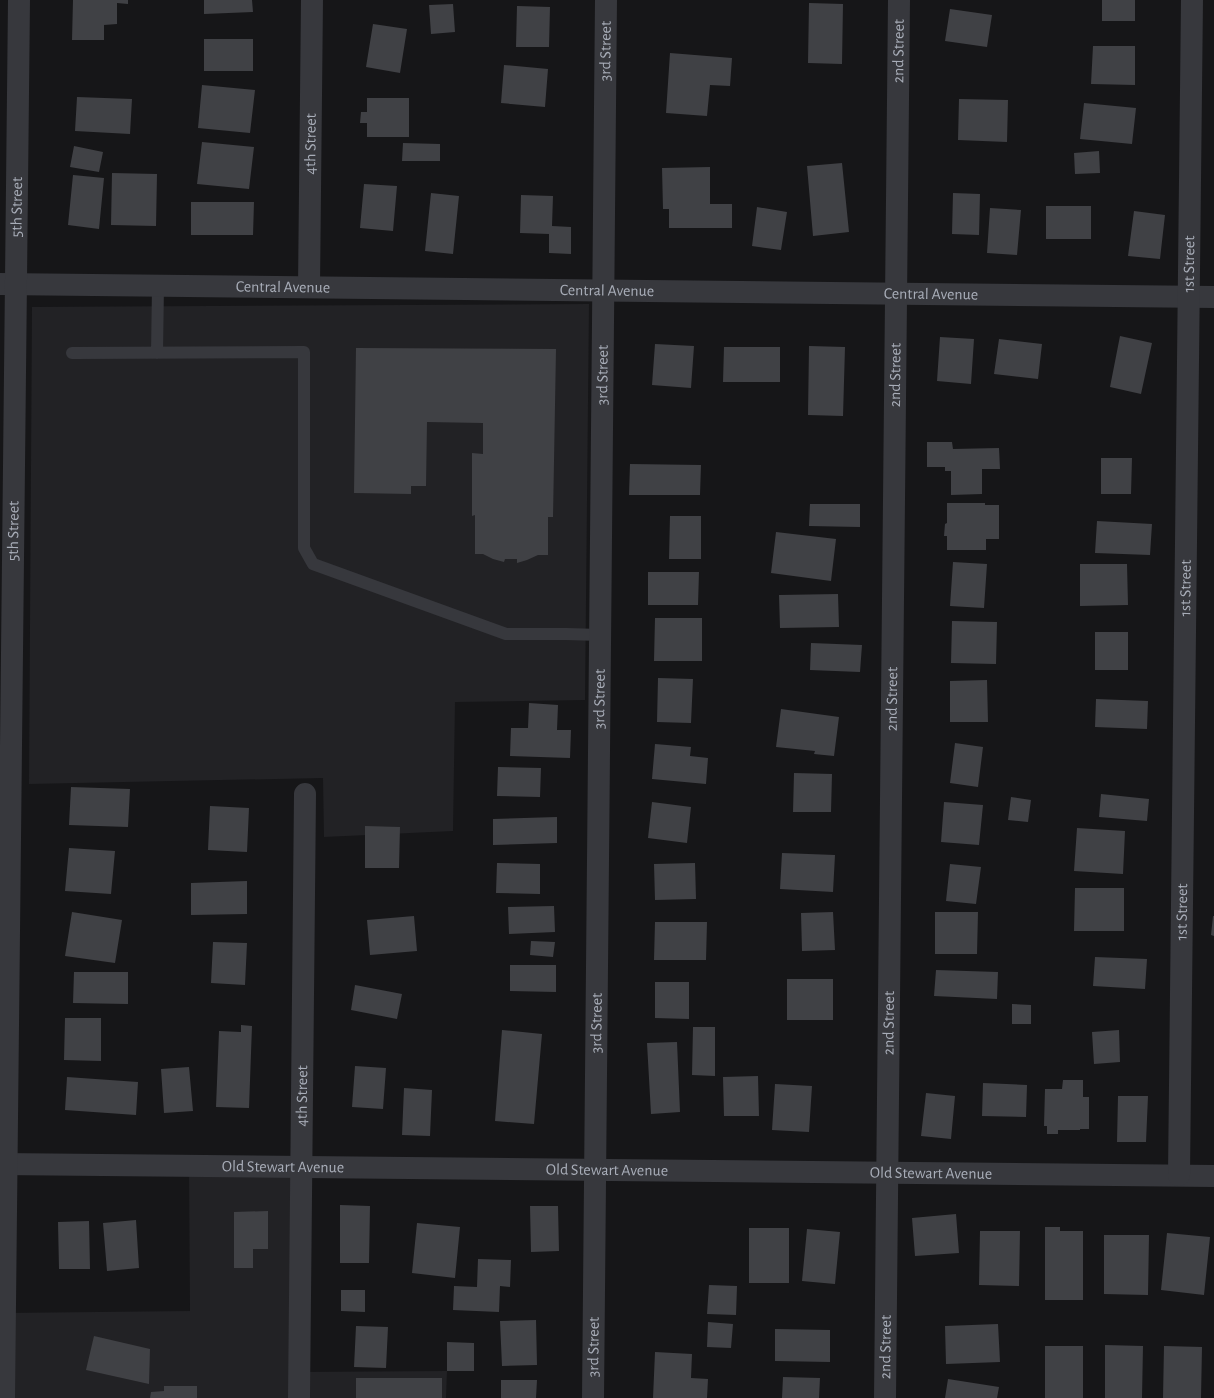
<svg xmlns="http://www.w3.org/2000/svg" width="1214" height="1398" viewBox="0 0 1214 1398" font-family="'Alegreya Sans',sans-serif">
  <style>
    .built { fill: #222225 }
    .building { fill: #404145 }
    .lines { fill: none; stroke-linecap: round; stroke-linejoin: round }
    .lane { stroke: #37383d; stroke-width: 12 }
    .street { stroke: #37383d; stroke-width: 22 }
    .labels { text-anchor: middle; dominant-baseline: central; stroke-width: 4; stroke-linejoin: round; paint-order: stroke }
    .street-label { font-size: 16px; fill: #a8adb8; stroke: #111113 }
  </style>
  <rect width="100%" height="100%" fill="#161618"/>
  <!-- built -->
  <path class="built" d="M589,304L585,700L455,702L453,831L324,837L323,778L29,784L32,307Z
    M189,1166L301,1167L299,1372L447,1371L446,1398H0L5,1313L190,1311Z"/>
  <!-- building -->
  <path class="building" d="M73,0H128V4L117,3V24L104,25V40H72Z
    M204,0H252L253,12L204,14Z
    M1102,0H1135V21H1102Z
    M809,3L843,4L842,64L808,63Z
    M453,4L455,32L431,34L429,5Z
    M517,6L550,7L549,47H516Z
    M950,9L992,15L987,47L945,41Z
    M373,24L407,29L400,73L366,67Z
    M204,39H253V71H204Z
    M1093,46H1135V85L1091,84Z
    M670,53L732,58L730,86L710,85L707,116L666,113Z
    M504,65L548,69L545,107L501,103Z
    M202,85L255,90L250,133L198,128Z
    M77,97L132,99L130,134L75,131Z
    M367,98H409V137H367V123H360L361,112H367Z
    M959,99L1008,100L1007,142L958,140Z
    M1084,103L1136,108L1132,144L1080,139Z
    M202,142L254,147L249,189L197,184Z
    M403,143L440,144V161H402Z
    M74,146L103,152L99,172L70,167Z
    M1099,151L1100,173L1075,174L1074,153Z
    M842,163L849,232L813,236L807,166Z
    M710,167V204H732V228H669V209H663L662,168Z
    M112,173L157,174L156,226L111,225Z
    M73,175L104,178L99,229L68,225Z
    M364,184L397,186L393,231L360,228Z
    M431,193L459,196L453,254L425,251Z
    M953,193L980,194L979,235L952,234Z
    M521,195L553,196L552,226L571,227V254L549,253V234L520,233Z
    M191,202H254L253,235H191Z
    M1046,206H1091V239H1046Z
    M757,207L787,212L781,250L752,246Z
    M990,208L1021,210L1017,255L987,253Z
    M1134,211L1165,215L1160,259L1128,256Z
    M1120,336L1152,343L1141,394L1110,387Z
    M940,337L974,339L971,384L937,381Z
    M999,339L1042,344L1038,379L994,374Z
    M655,344L694,346L691,388L652,385Z
    M809,346L845,347L843,416L808,415Z
    M724,347H780V382H723Z
    M356,348L556,349L553,517H548V555H538L527,560L517,563V559H505L504,562L493,559L483,554H475V515L472,516V453L483,454V423L427,422L426,486H411V494L354,493Z
    M927,442H952L953,449L999,448L1000,469H982V494L951,495V471H945V467H927Z
    M1101,458H1132L1131,494H1101Z
    M630,464L701,465L700,495H629Z
    M947,503H985V505H999V539H986V550H947V536H944L945,524L947,523Z
    M810,504H860V527L809,526Z
    M670,516H701V559H669Z
    M1097,521L1152,524L1150,555L1095,553Z
    M776,532L836,539L831,581L771,573Z
    M953,562L987,564L984,608L950,606Z
    M1080,564H1127L1128,605L1080,606Z
    M648,572H699L698,605H648Z
    M838,594L839,627L780,628L779,595Z
    M655,618H702V661H654Z
    M952,621L997,622L996,664L951,663Z
    M1095,632H1128V670H1095Z
    M811,643L862,645L860,672L810,670Z
    M658,678L693,679L691,723L657,722Z
    M987,680L988,722H950V681Z
    M1096,699L1148,701L1147,729L1095,727Z
    M529,703L558,705L557,730H571L570,758L510,756L511,728H528Z
    M781,709L839,717L834,756L814,754L815,751L776,747Z
    M955,743L983,747L978,787L950,783Z
    M655,744L691,747L690,756L708,758L706,784L652,779Z
    M498,767L541,768L540,797L497,796Z
    M794,773L832,774L831,812H793Z
    M71,787L130,789L128,827L69,825Z
    M1101,794L1149,799L1147,821L1099,817Z
    M1011,797L1031,800L1028,822L1008,820Z
    M652,802L691,807L687,843L648,838Z
    M944,802L983,805L979,845L941,842Z
    M210,806L249,808L247,852L208,850Z
    M557,817V843L493,845V819Z
    M365,826L400,827L399,868H365Z
    M1077,828L1125,831L1123,874L1074,871Z
    M69,848L115,851L111,894L65,891Z
    M782,853L835,855L833,892L780,889Z
    M497,863L540,864V894L496,893Z
    M695,863L696,899L655,900L654,864Z
    M950,864L981,867L976,904L946,901Z
    M247,881V914L191,915V883Z
    M1075,888H1124V931H1074Z
    M554,906L555,932L509,934L508,907Z
    M72,912L122,920L115,963L65,956Z
    M833,912L835,950L802,951L801,913Z
    M935,912H978L977,954H935Z
    M414,916L417,951L370,955L367,920Z
    M1213,916H1214V936L1211,935Z
    M655,922H707L706,960H654Z
    M531,941L555,942L553,957L530,955Z
    M213,942L247,943L245,985L211,983Z
    M1095,957L1147,959L1145,989L1093,986Z
    M510,965H556V992L510,991Z
    M936,970L998,972L997,999L934,996Z
    M74,972H128V1004L73,1003Z
    M787,979H833V1020H787Z
    M655,982H689V1019L655,1018Z
    M355,985L402,994L397,1019L351,1010Z
    M1012,1004L1031,1005V1024H1012Z
    M65,1018H101V1061L64,1060Z
    M241,1025L252,1026L249,1108L216,1107L219,1031L241,1032Z
    M693,1027H715V1076L692,1075Z
    M502,1030L542,1034L534,1124L495,1121Z
    M1119,1030L1120,1062L1094,1064L1092,1032Z
    M677,1042L680,1112L651,1114L647,1043Z
    M355,1066L386,1068L383,1109L352,1107Z
    M189,1067L193,1111L164,1113L161,1069Z
    M758,1076L759,1116H724L723,1077Z
    M67,1077L138,1082L136,1115L65,1110Z
    M1063,1080H1083V1097H1089V1129H1080V1130H1058V1134H1047V1126H1044L1045,1089H1062Z
    M983,1083L1027,1085L1026,1117L982,1116Z
    M775,1084L812,1086L809,1132L772,1130Z
    M404,1088L432,1090L430,1136L402,1135Z
    M926,1093L955,1096L951,1139L921,1136Z
    M1118,1096H1148L1146,1142H1117Z
    M340,1205L370,1206L369,1263H340Z
    M530,1206H558L559,1251L531,1252Z
    M268,1211V1249H253V1268H234V1212Z
    M956,1214L959,1253L915,1256L912,1218Z
    M136,1220L139,1268L107,1271L103,1223Z
    M89,1221L90,1269H59L58,1222Z
    M417,1223L460,1227L455,1278L412,1273Z
    M1045,1227H1060V1231H1083V1300H1045Z
    M749,1228H789V1283H749Z
    M807,1229L840,1232L835,1284L802,1281Z
    M980,1231H1020L1019,1286L979,1285Z
    M1167,1233L1210,1237L1204,1295L1161,1290Z
    M1104,1235H1149L1148,1295L1104,1294Z
    M478,1259L511,1260L510,1287L500,1286L499,1312L453,1310L454,1286L477,1287Z
    M709,1285L737,1286L736,1315L707,1314Z
    M341,1290H365V1312L341,1311Z
    M536,1320L537,1365L502,1366L500,1321Z
    M708,1322L733,1324L731,1348L707,1347Z
    M998,1324L1000,1362L946,1364L945,1326Z
    M356,1326L388,1327L386,1368L354,1367Z
    M775,1329L830,1330V1362L775,1361Z
    M94,1336L150,1349L149,1384L86,1370Z
    M447,1342L474,1343V1371H447Z
    M1105,1345L1143,1346L1142,1398H1105Z
    M1045,1346H1083V1398H1045Z
    M1164,1346L1202,1347L1201,1398H1163Z
    M655,1352L692,1354L691,1378L708,1379L707,1398H653Z
    M783,1377L820,1378L819,1398H782Z
    M356,1378H442V1398H356Z
    M948,1379L999,1387L997,1398H945Z
    M501,1380H537L536,1398H501Z
    M164,1386H197V1398H150L151,1392L164,1391Z"/>
  <g class="lines">
    <!-- lane -->
    <path class="lane" d="M72,353L304,352V548L313,564L506,634H566L600,635
      M157,353L158,286"/>
    <!-- street -->
    <g class="street">
      <path id="s1" d="M0,284L1214,297"/>
      <path id="s2" d="M309,287L312,0"/>
      <path id="s3" d="M0,1164L1214,1176"/>
      <path id="s4" d="M1179,1175L1192,0"/>
      <path id="s5" d="M4,1398L19,0"/>
      <path id="s6" d="M299,1398L305,794"/>
      <path id="s7" d="M593,1398L606,0"/>
      <path id="s8" d="M885,1398L899,0"/>
    </g>
  </g>
  <g class="labels">
    <!-- street labels -->
    <g class="street-label">
      <text stroke="none"><textPath href="#s7" startOffset="1347">3rd Street</textPath></text>
      <text stroke="none"><textPath href="#s8" startOffset="1347">2nd Street</textPath></text>
      <text stroke="none"><textPath href="#s2" startOffset="143">4th Street</textPath></text>
      <text stroke="none"><textPath href="#s5" startOffset="1191">5th Street</textPath></text>
      <text stroke="none"><textPath href="#s4" startOffset="911">1st Street</textPath></text>
      <text stroke="none"><textPath href="#s1" startOffset="283">Central Avenue</textPath></text>
      <text stroke="none"><textPath href="#s1" startOffset="607">Central Avenue</textPath></text>
      <text stroke="none"><textPath href="#s1" startOffset="931">Central Avenue</textPath></text>
      <text stroke="none"><textPath href="#s7" startOffset="1023">3rd Street</textPath></text>
      <text stroke="none"><textPath href="#s8" startOffset="1023">2nd Street</textPath></text>
      <text stroke="none"><textPath href="#s5" startOffset="867">5th Street</textPath></text>
      <text stroke="none"><textPath href="#s4" startOffset="587">1st Street</textPath></text>
      <text stroke="none"><textPath href="#s7" startOffset="699">3rd Street</textPath></text>
      <text stroke="none"><textPath href="#s8" startOffset="699">2nd Street</textPath></text>
      <text stroke="none"><textPath href="#s4" startOffset="263">1st Street</textPath></text>
      <text stroke="none"><textPath href="#s7" startOffset="375">3rd Street</textPath></text>
      <text stroke="none"><textPath href="#s8" startOffset="375">2nd Street</textPath></text>
      <text stroke="none"><textPath href="#s6" startOffset="302">4th Street</textPath></text>
      <text stroke="none"><textPath href="#s3" startOffset="283">Old Stewart Avenue</textPath></text>
      <text stroke="none"><textPath href="#s3" startOffset="607">Old Stewart Avenue</textPath></text>
      <text stroke="none"><textPath href="#s3" startOffset="931">Old Stewart Avenue</textPath></text>
      <text stroke="none"><textPath href="#s7" startOffset="51">3rd Street</textPath></text>
      <text stroke="none"><textPath href="#s8" startOffset="51">2nd Street</textPath></text>
    </g>
  </g>
</svg>
